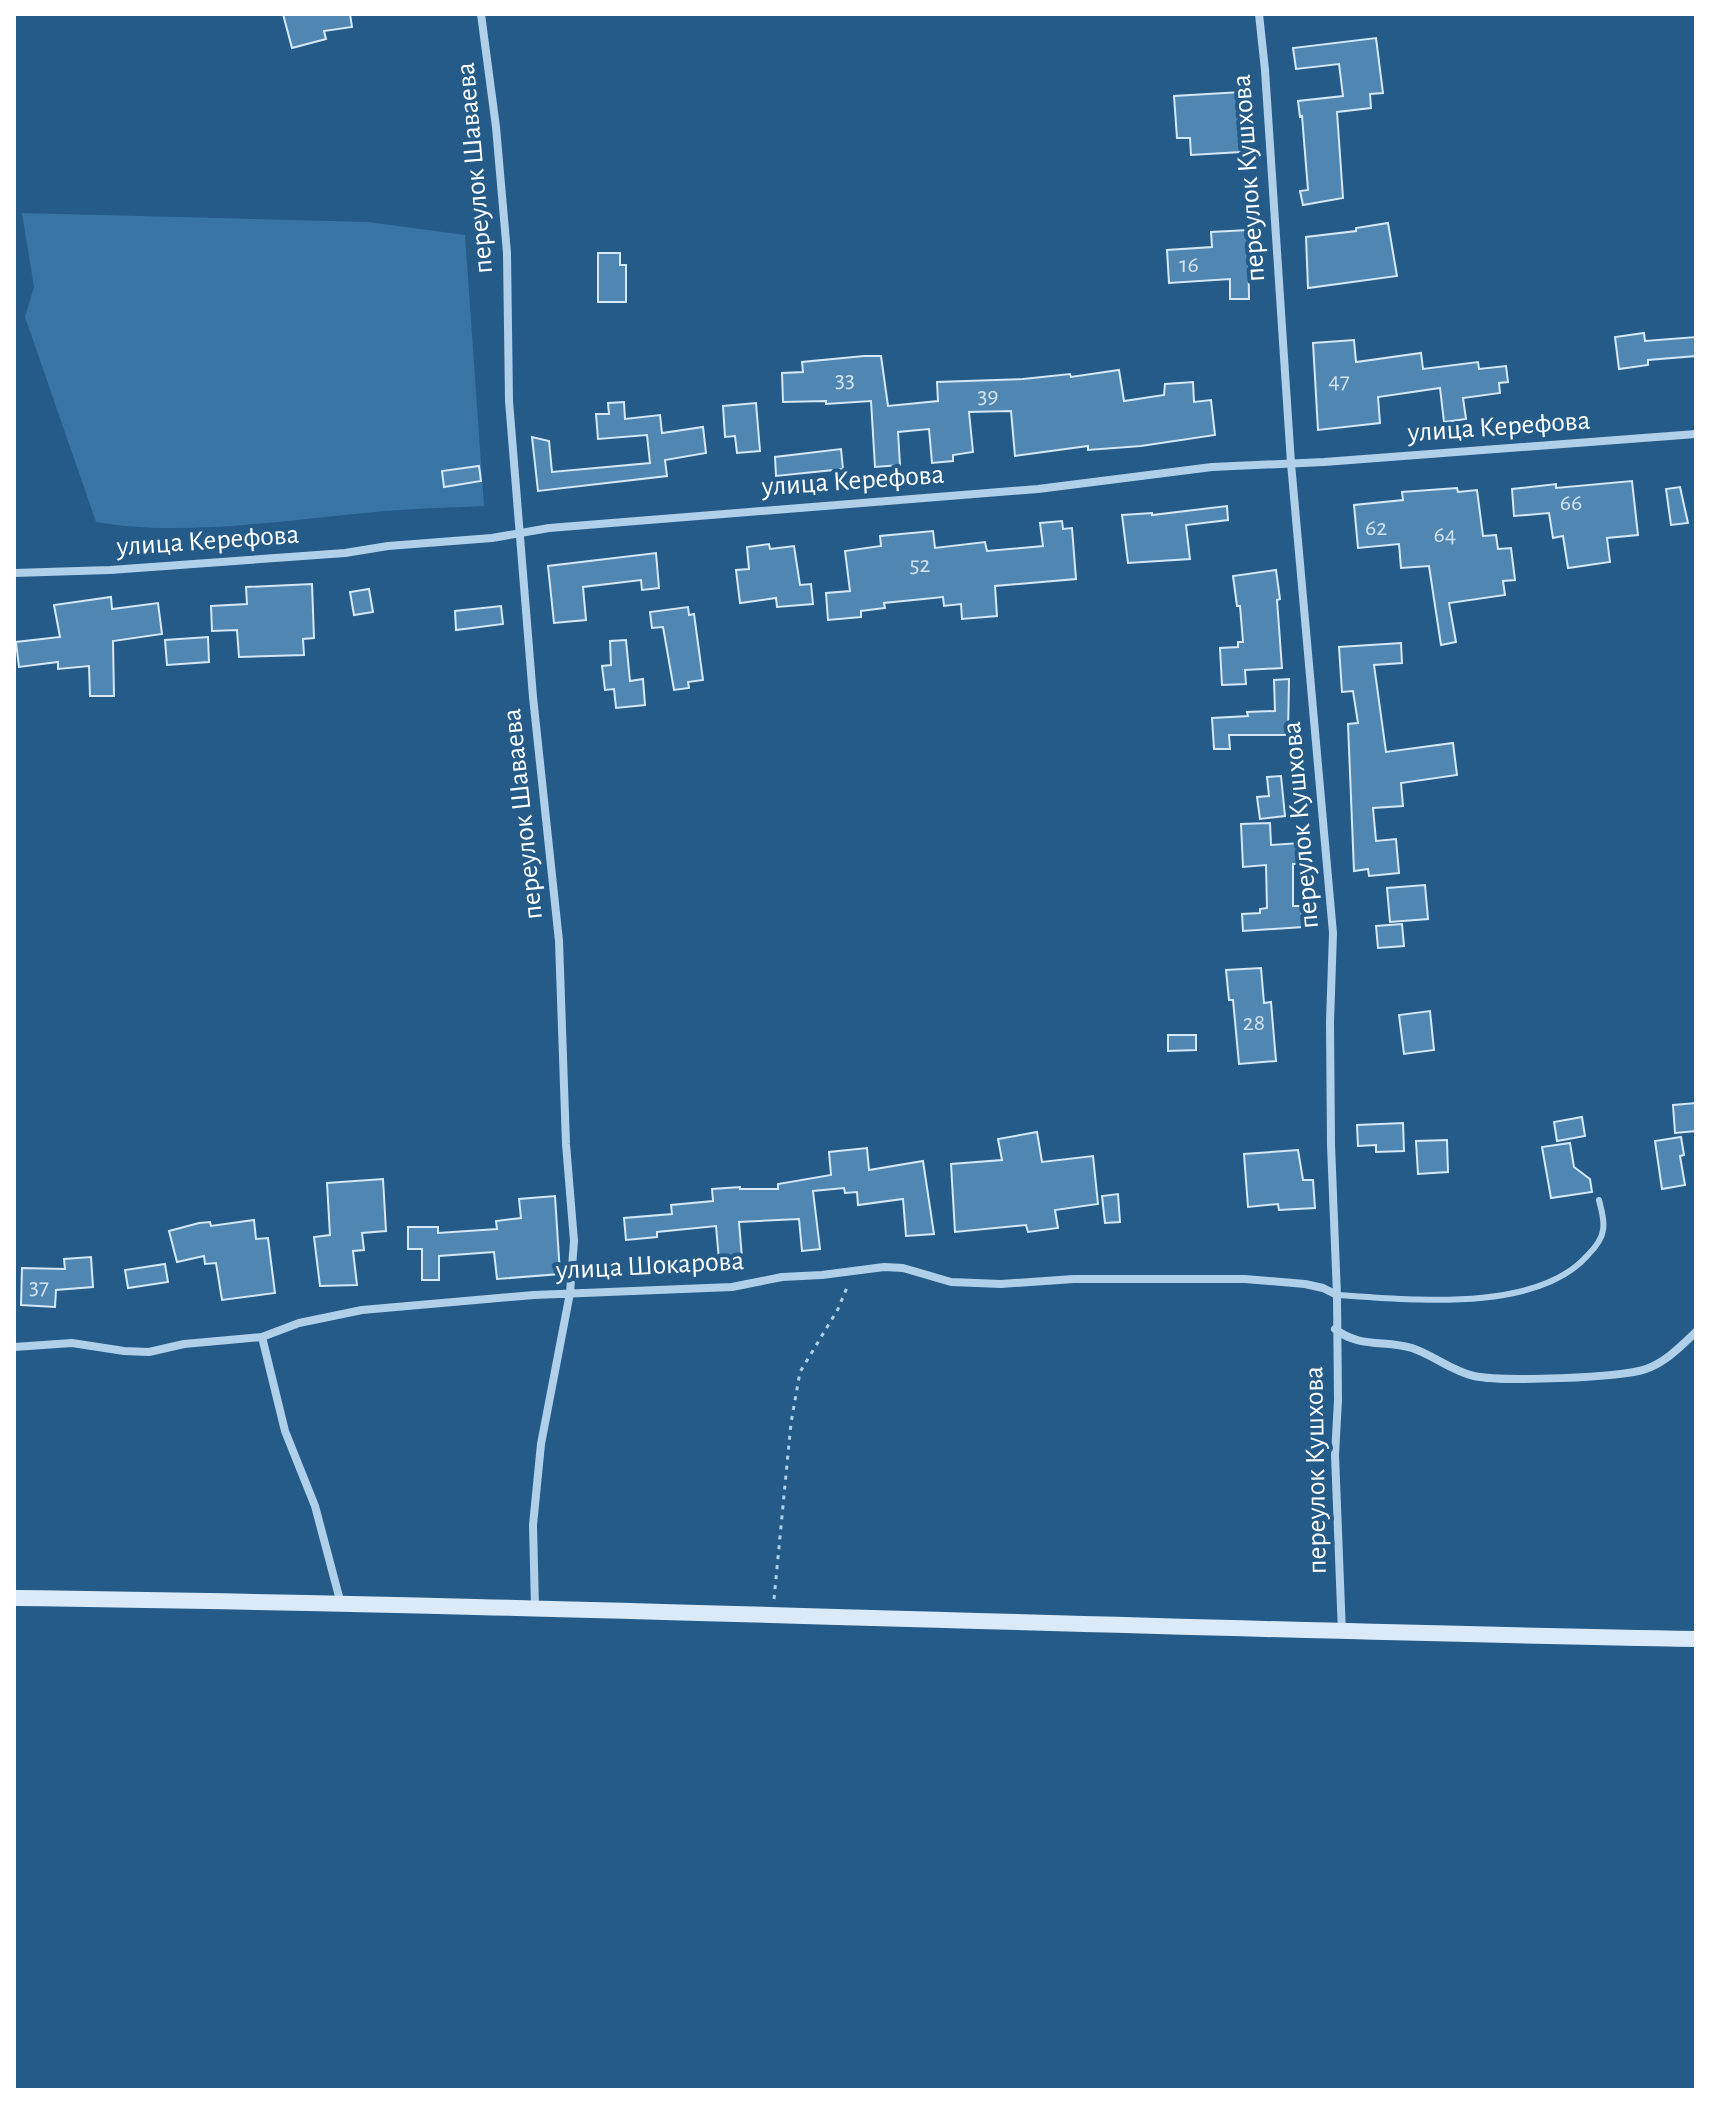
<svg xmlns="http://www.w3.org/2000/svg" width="1710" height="2104" viewBox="0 0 1710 2104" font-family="'Alegreya Sans',sans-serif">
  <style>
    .green { fill: #3875a5 }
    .building { fill: #5087b2; stroke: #d4e8f7; stroke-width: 2 }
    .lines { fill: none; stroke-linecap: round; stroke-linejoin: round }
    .path { stroke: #b0d0ea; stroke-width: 3; stroke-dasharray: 4 6; stroke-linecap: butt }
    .lane { stroke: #b0d0ea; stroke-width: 6 }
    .street { stroke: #b0d0ea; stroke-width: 8 }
    .secondary { stroke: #daeaf8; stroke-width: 16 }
    .labels { text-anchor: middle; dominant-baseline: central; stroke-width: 8; stroke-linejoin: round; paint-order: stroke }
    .number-label { font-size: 24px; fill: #d3e1ec }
    .street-label { font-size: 28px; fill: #fff; stroke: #245b89 }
  </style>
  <rect width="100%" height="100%" fill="#245b89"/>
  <!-- green -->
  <path class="green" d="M22,213L368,222L465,235L484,506C441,508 397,509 354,514C274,522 174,536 96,522L25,317L34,287Z"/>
  <!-- building -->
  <path class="building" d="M283,14H350L352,27L324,31L326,39L292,48Z
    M1376,38L1383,93L1370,94L1371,108L1337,112L1343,198L1303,205L1300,191L1308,190L1302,116L1300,117L1298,101L1343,96L1339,64L1296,69L1293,48Z
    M1241,92V152L1191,155L1190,138H1177L1174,96Z
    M1388,223L1397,276L1308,288L1306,237L1356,231V228Z
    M1248,230L1249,299H1230V279L1169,283L1167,250L1212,247L1211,232Z
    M598,253H620V265H626V302H598Z
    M1644,333L1645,341L1696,337V356L1648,360V365L1619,369L1615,337Z
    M1354,340L1356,362L1421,353L1423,369L1478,362L1479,369L1506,366L1508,382L1499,383L1500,393L1463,398L1466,419L1444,422L1440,388L1378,397L1380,423L1318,430L1313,343Z
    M864,356H881L888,406L938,401L937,382L1023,379L1070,374L1071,377L1119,370L1124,401L1164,395L1165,384L1193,382L1194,402L1211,400L1215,435L1141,446L1088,450V446L1015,456L1011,411L969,412L973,452L953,455V461L932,463L929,429L898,432L900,465L875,467L871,401L826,404V401L783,402L782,373L803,372L802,362Z
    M624,402L625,419L660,415L662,433L703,427L706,453L665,460L667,476L538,491L532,437L549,441L552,472L650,463L647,435L598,439L596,414H609L608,403Z
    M756,403L760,451L737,453L735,436L725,437L723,406Z
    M841,449L843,469L776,476L775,457Z
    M479,466L481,481L444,487L442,471Z
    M1632,481L1638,535L1607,538L1610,562L1568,568L1563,536L1553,538L1549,513L1514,516L1512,489L1556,484V488Z
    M1680,487L1688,523L1671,525L1666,489Z
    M1457,488L1458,492L1477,490L1483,536L1496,535L1498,549L1511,548L1515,580L1503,581L1505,595L1449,603L1456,642L1441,645L1429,566L1401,568L1399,544L1358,548L1354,505L1403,500L1402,492Z
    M1227,506L1228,520L1186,525L1190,559L1128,563L1122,515L1152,513V515Z
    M1062,521L1063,529L1072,528L1076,579L995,586L997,616L962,619L961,604L944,606L943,597L884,603L885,608L861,611V617L828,620L826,593L850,591L845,551L881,546L880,536L933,531L935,548L985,542L987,551L1043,546L1040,523Z
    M769,544L770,549L794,546L800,585L811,584L813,604L777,607L776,598L740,603L736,570L749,569L747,547Z
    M656,553L659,588L642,590L641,580L583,587L586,620L554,623L548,566Z
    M1276,570L1280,599L1277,600L1282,668L1245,670L1246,684L1222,685L1220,648L1238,647V642H1243L1240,606H1237L1233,576Z
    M312,584L314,638L303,639L304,655L239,657L237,630L212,631L211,606L247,604L246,587Z
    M369,589L373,612L354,615L350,592Z
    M111,597L112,609L158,603L162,634L113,641L114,696H90L89,666L58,669V662L19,667L16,642L60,637L54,605Z
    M501,606L503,624L456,630L455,611Z
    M688,607L689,615L694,614L703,680L688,682L689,688L674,690L663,627L652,628L650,612Z
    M208,637L209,662L167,665L165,640Z
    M626,640L630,681L643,679L645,705L616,708L614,689L605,690L602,666L611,665L610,641Z
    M1401,643L1402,663L1374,665L1386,752L1453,743L1457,775L1401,783L1403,806L1373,808L1376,841L1396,839L1399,873L1369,876L1368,869L1354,871L1348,724L1358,723L1353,691L1342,692L1339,647Z
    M1289,679L1288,735H1229L1230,749H1214L1212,718L1248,716L1247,712L1275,711L1274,680Z
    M1281,776L1285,816L1260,819L1257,797L1269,796L1267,777Z
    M1270,823L1271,845L1301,843L1302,864H1293V906H1301L1303,927L1243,931L1242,914L1260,913V909L1267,908L1266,865L1243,867L1241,824Z
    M1425,885L1428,919L1390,922L1387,888Z
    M1402,924L1404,946L1378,948L1376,926Z
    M1261,968L1264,1003L1271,1002L1276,1061L1239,1064L1233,1000H1229L1226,970Z
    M1430,1011L1434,1050L1404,1054L1399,1015Z
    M1168,1035H1196V1050L1168,1051Z
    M1696,1103V1131L1675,1133L1673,1105Z
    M1582,1117L1585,1136L1557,1141L1554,1122Z
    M1403,1123L1404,1151L1376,1152V1145L1358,1146L1357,1125Z
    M1037,1132L1042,1162L1093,1156L1098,1204L1055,1210L1058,1228L1028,1232L1026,1225L955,1232L951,1164L1002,1160L998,1139Z
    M1681,1137L1684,1155L1680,1156L1685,1185L1662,1189L1655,1141Z
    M1447,1140L1448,1172L1418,1174L1416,1141Z
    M1570,1143L1574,1167L1590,1179L1592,1192L1551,1198L1542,1147Z
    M867,1148L869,1170L923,1161L934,1234L906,1236L903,1199L858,1205L857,1192L845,1193L844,1188L813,1191L820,1249L802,1251L799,1219L739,1222L742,1258L719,1260L716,1226L657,1232V1237L626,1240L624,1218L672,1214L671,1205L713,1201L712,1189L740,1187V1189H778V1184L831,1175L829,1152Z
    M1298,1150L1303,1180H1313L1315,1208L1279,1210L1278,1204L1248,1207L1244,1154Z
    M383,1179L386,1231L362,1233L364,1250L353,1251L357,1285L320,1286L314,1237L330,1235L327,1183Z
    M1118,1194L1120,1222L1105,1223L1102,1196Z
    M555,1196L560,1274L497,1279L494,1252L439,1256V1280H422V1249H408V1227H438V1233L497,1229L496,1221L521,1218L519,1199Z
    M254,1220L256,1239L268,1238L275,1293L222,1300L216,1263L205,1264L204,1256L177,1262L169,1231L199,1223L210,1222L211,1226Z
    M91,1257L93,1287L56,1290L55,1307L21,1305L22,1268L65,1269L64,1259Z
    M165,1264L168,1282L128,1288L125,1270Z"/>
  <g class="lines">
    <!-- path -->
    <path class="path" d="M774,1599L791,1423L800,1372L838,1309L848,1285"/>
    <!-- lane -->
    <path class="lane" d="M1337,1295C1408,1299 1535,1314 1587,1256C1594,1249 1602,1239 1603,1230C1605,1220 1601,1209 1599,1200"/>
    <!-- street -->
    <path class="street" d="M481,14L496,127L507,253L509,401L533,697L559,941L566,1144L574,1241L570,1293L541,1444L533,1525L535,1608
      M1259,14L1265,70L1291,463L1333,933L1330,1022L1331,1145L1337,1295L1338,1400L1335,1455L1342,1633
      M14,573L110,570L345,553L388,546L492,538L549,528L1038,489L1212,467L1324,462L1696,434
      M1335,1329C1359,1348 1385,1340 1412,1348C1433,1355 1452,1371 1474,1376C1503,1382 1619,1378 1646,1369C1666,1362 1681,1346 1696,1332
      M262,1337L285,1431L315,1506L341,1604
      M14,1347L72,1343L124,1351L149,1352L184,1344L262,1337L299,1323L362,1310L534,1295L732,1287L782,1277L822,1275L884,1267L903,1268L951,1282L1001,1284L1074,1279H1245L1305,1284L1323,1288L1337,1295"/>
    <!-- secondary -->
    <path class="secondary" d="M14,1598C575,1605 1135,1629 1696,1639"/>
  </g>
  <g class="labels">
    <!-- number labels -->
    <g class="number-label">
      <text x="1189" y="265">16</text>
      <text x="845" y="380">33</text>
      <text x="1339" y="381">47</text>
      <text x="988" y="396">39</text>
      <text x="1571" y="503">66</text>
      <text x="1376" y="528">62</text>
      <text x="1445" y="535">64</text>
      <text x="920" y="565">52</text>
      <text x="1254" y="1023">28</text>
      <text x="39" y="1287">37</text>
    </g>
    <!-- street labels -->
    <g class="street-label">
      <text transform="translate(475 168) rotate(-95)">переулок Шаваева</text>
      <text transform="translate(1249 178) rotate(-94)">переулок Кушхова</text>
      <text transform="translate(1499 427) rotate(-4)">улица Керефова</text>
      <text transform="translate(853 481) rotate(-4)">улица Керефова</text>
      <text transform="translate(208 541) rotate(-4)">улица Керефова</text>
      <text transform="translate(523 814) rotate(-96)">переулок Шаваева</text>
      <text transform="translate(1301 825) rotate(-95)">переулок Кушхова</text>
      <text transform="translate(650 1266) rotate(-3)">улица Шокарова</text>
      <text transform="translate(1316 1470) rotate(-91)">переулок Кушхова</text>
    </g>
  </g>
  <!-- border -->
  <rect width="1710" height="2104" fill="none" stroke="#ffffff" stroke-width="32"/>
</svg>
